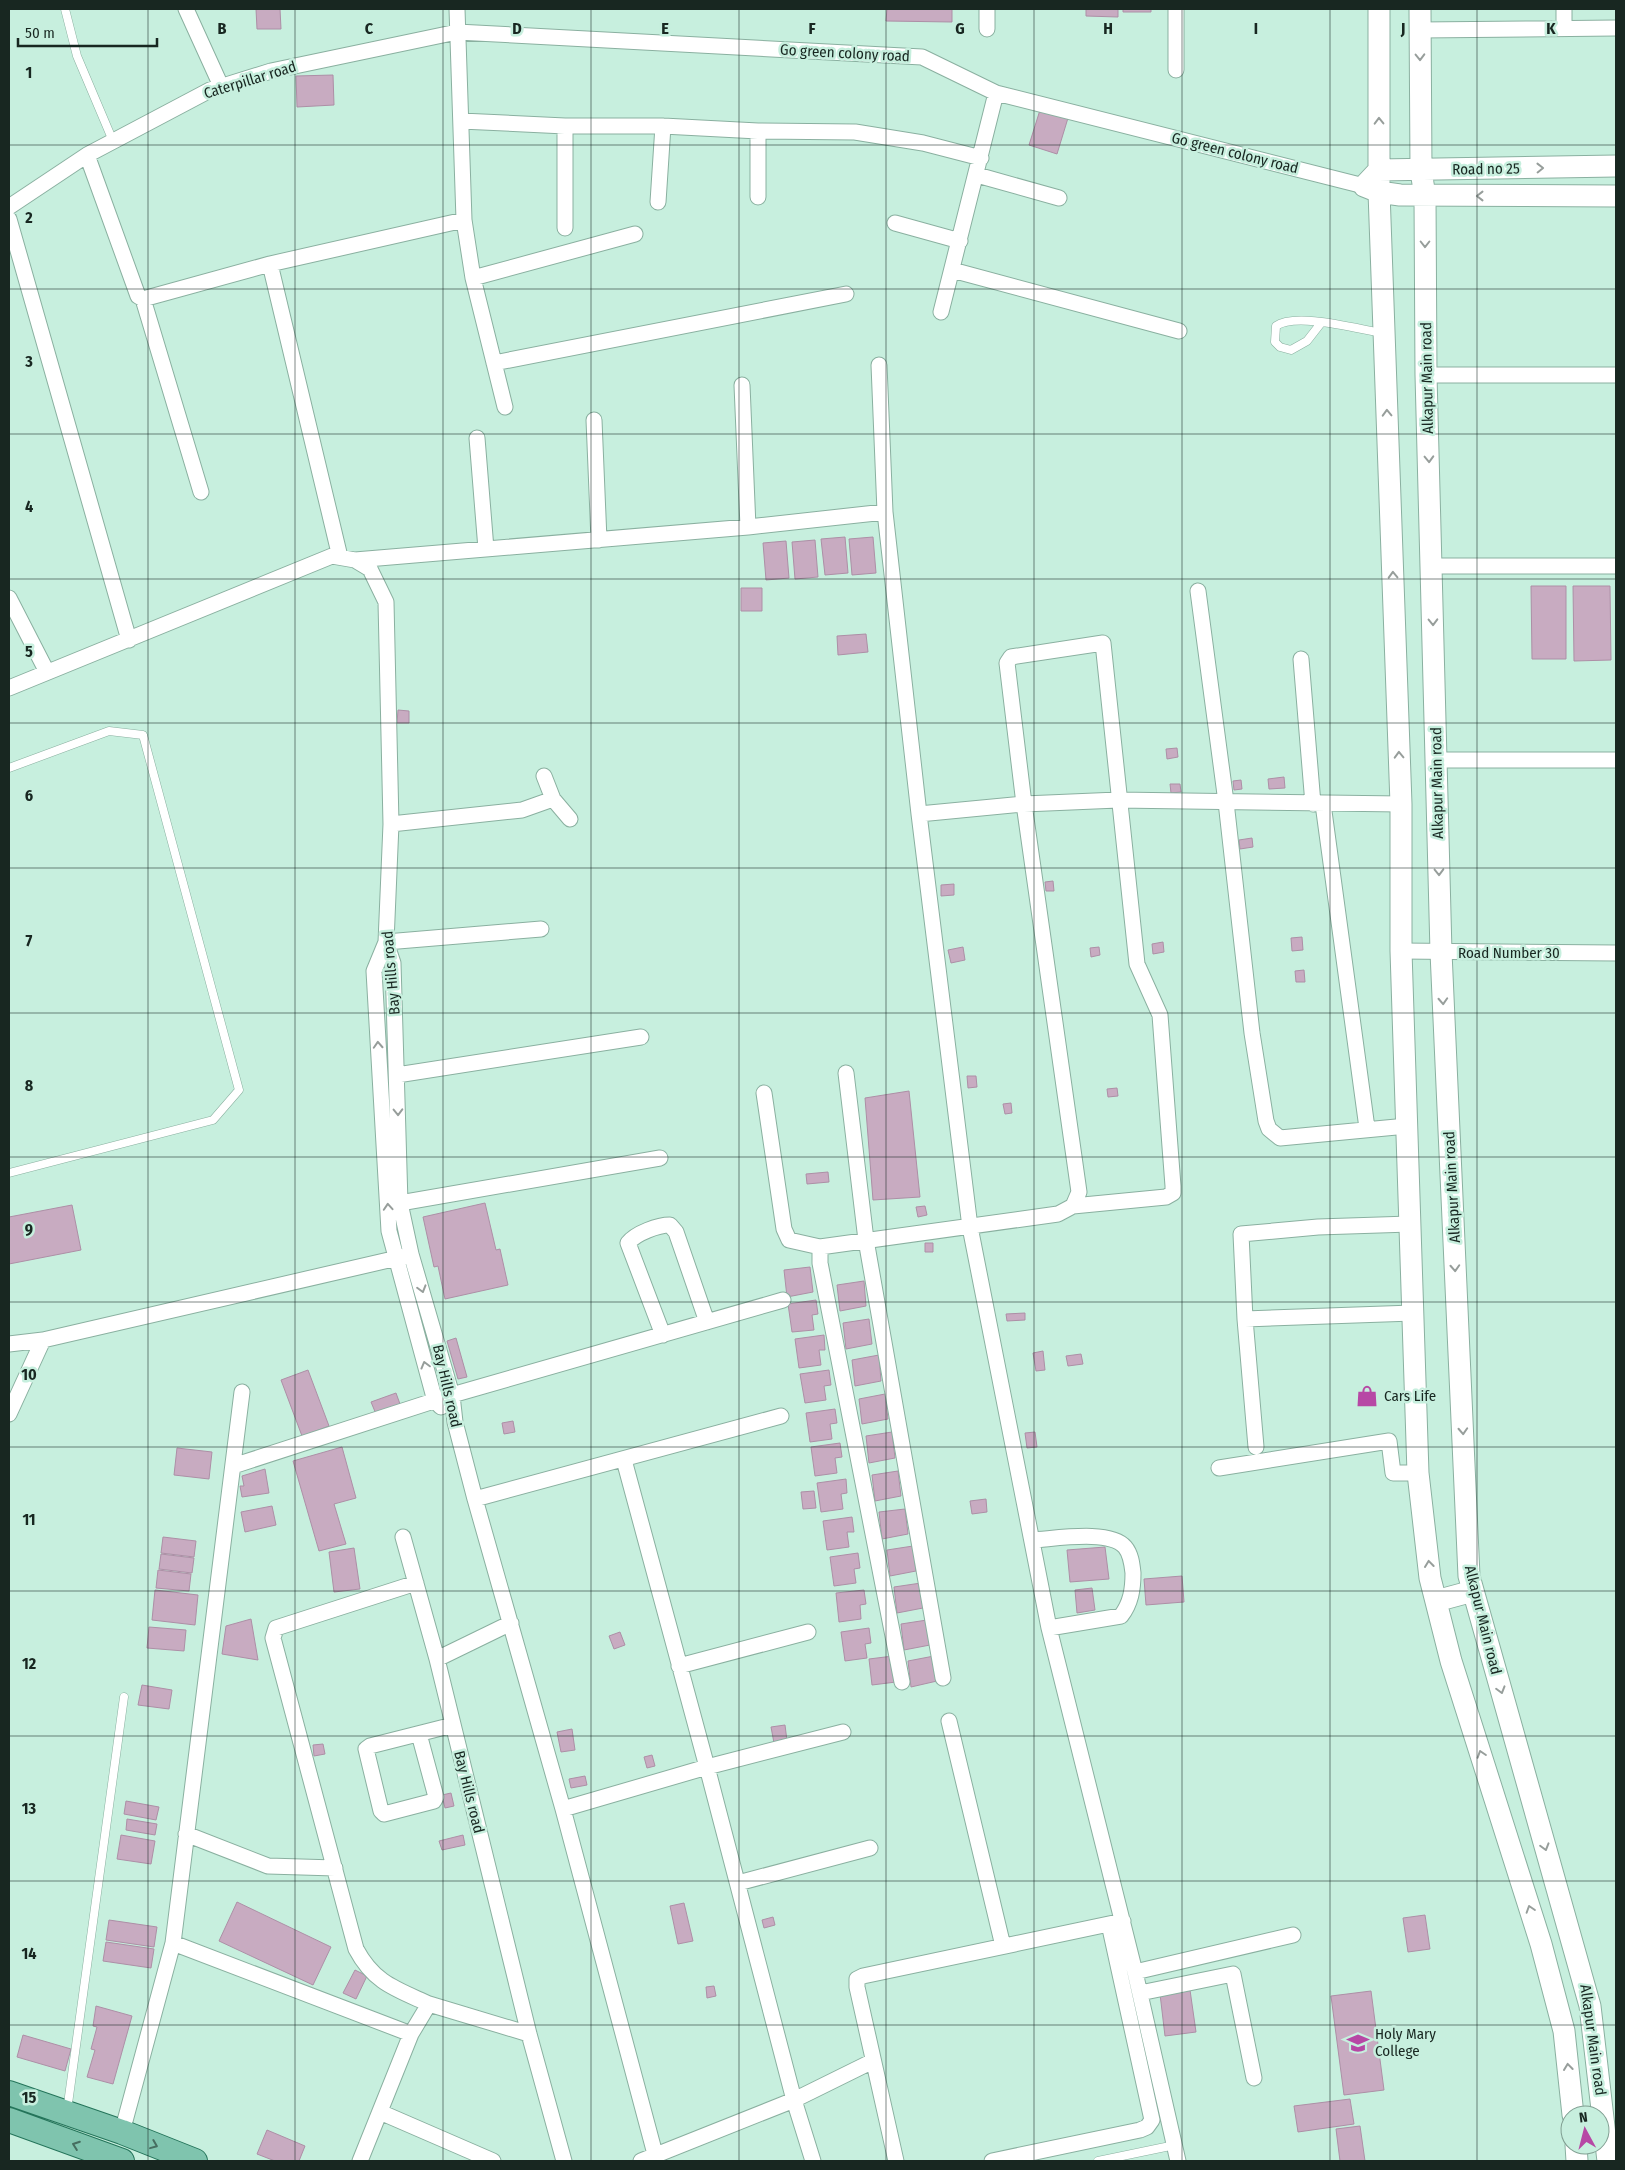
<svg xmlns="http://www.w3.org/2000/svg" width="1625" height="2170" viewBox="0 0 1625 2170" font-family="'Fira Sans Condensed',sans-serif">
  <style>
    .building { fill: #c8abc1; stroke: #ad8fa6 }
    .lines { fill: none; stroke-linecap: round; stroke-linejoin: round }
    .lane-casing { stroke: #8ab0a0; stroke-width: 9 }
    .street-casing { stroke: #8ab0a0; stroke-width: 17 }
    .secondary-casing { stroke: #8ab0a0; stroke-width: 23 }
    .primary-casing { stroke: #24745a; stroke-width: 26 }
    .lane { stroke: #fff; stroke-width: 8 }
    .street { stroke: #fff; stroke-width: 15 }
    .secondary { stroke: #fff; stroke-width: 21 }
    .primary { stroke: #7fc4ae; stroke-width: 24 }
    .oneway { stroke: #979e9b }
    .oneway2 { stroke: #466e60 }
    .grid { fill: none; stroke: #182721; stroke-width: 1; stroke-opacity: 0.55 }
    .labels { text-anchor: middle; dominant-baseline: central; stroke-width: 5; stroke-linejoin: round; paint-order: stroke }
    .street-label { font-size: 15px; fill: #182721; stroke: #c7efde }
    .poi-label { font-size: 15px; fill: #182721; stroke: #c7efde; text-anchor: start }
    .grid-label { font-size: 16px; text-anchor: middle; font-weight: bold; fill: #182721; stroke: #c7efde; stroke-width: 5; stroke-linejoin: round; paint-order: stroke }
  </style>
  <rect width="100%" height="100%" fill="#c7efde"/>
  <!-- building -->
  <path class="building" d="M256,9H280L281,29H257Z
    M887,9H952V22L886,21Z
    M1086,9H1118V17L1086,16Z
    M1123,9H1151V12H1123Z
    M333,75L334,105L297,107L296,76Z
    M1040,110L1068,118L1057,154L1029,145Z
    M845,537L848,573L825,575L821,539Z
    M873,537L876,573L852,575L849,539Z
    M815,540L818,577L795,579L792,542Z
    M786,541L789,578L766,580L763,543Z
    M1531,586H1566V659H1532Z
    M1573,586H1610L1611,660L1574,661Z
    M741,588H762V611H741Z
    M866,634L868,652L838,655L837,636Z
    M398,710L409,711V723H397Z
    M1177,748L1178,757L1167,759L1166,749Z
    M1284,777L1285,788L1269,789L1268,779Z
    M1241,780L1242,789L1234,790L1233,781Z
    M1170,784H1180L1181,792L1171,793Z
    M1252,838L1253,847L1240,849L1239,840Z
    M1053,881L1054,891H1046L1045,882Z
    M954,884V895L941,896V885Z
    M1302,937L1303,950L1292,951L1291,938Z
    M1163,942L1164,952L1153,954L1152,944Z
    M963,947L965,960L951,963L948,950Z
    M1099,947L1100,955L1091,957L1090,948Z
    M1304,970L1305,982H1296L1295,971Z
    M967,1076H976L977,1087L968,1088Z
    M1117,1088L1118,1096L1108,1097L1107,1089Z
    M909,1091L920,1197L873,1200L865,1098Z
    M1011,1103L1012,1113L1005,1114L1003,1104Z
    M828,1172L829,1182L807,1184L806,1174Z
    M485,1203L496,1250L500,1249L508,1285L445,1299L438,1266L434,1267L423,1217Z
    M72,1205L81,1250L9,1264V1217Z
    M925,1206L927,1215L918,1217L916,1207Z
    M925,1243H933V1252H925Z
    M810,1267L813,1292L787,1297L784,1270Z
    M864,1281L866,1306L840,1311L837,1285Z
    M816,1300L818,1314L812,1315L814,1330L792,1332L788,1304Z
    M1025,1313V1320L1007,1321L1006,1314Z
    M869,1319L872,1344L846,1349L843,1323Z
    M824,1335L825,1350H819L821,1365L799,1368L795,1339Z
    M456,1338L467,1377L458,1379L447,1341Z
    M1043,1351L1045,1370L1036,1371L1033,1353Z
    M1081,1354L1083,1364L1068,1366L1066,1356Z
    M879,1355L881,1381L855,1386L852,1360Z
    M308,1370L329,1426L302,1436L281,1380Z
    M829,1370L831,1385L824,1386L826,1400L805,1403L800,1374Z
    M396,1393L400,1404L376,1414L371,1402Z
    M885,1394L888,1419L862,1424L859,1399Z
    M835,1409L837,1423L830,1424L832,1439L810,1442L806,1413Z
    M513,1421L515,1432L504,1434L502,1423Z
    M892,1432L895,1458L869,1463L866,1436Z
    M1035,1432L1037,1447L1027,1448L1025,1433Z
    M840,1443L842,1457L835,1458L837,1473L815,1476L811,1447Z
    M342,1447L356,1498L334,1504L346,1544L319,1551L293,1461Z
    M177,1448L212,1452L209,1479L174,1475Z
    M265,1469L269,1493L242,1497L240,1486H244L242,1476Z
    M898,1471L901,1496L875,1501L872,1475Z
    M846,1479L847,1493L841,1494L843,1509L821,1512L817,1483Z
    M814,1491L816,1508L803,1509L801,1492Z
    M986,1499L987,1512L972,1514L970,1501Z
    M272,1506L276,1525L245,1532L241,1512Z
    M905,1509L908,1534L882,1539L879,1512Z
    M852,1517L854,1532H847L849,1547L827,1550L823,1521Z
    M163,1537L196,1541L194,1557L161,1553Z
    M913,1546L916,1571L890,1576L887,1550Z
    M1105,1547L1109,1579L1070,1582L1067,1550Z
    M354,1548L360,1589L334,1592L329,1552Z
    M858,1553L860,1568L854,1569L856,1583L834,1586L830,1557Z
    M161,1554L194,1558L192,1573L159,1569Z
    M158,1570L191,1574L189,1591L156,1588Z
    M1182,1576L1184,1602L1146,1605L1144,1579Z
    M921,1583L923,1608L897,1613L894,1587Z
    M1092,1588L1095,1610L1077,1613L1075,1590Z
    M155,1590L198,1595L195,1625L152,1620Z
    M864,1590L866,1604L860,1605L861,1619L839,1622L836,1593Z
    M251,1619L258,1660L222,1654L226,1626Z
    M927,1620L930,1645L904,1650L901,1624Z
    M149,1627L186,1630L184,1651L147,1648Z
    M869,1628L871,1643L865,1644L867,1658L845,1661L841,1632Z
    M620,1632L625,1645L614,1649L609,1636Z
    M893,1656L896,1682L872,1685L869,1659Z
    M934,1656L937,1681L911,1687L908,1661Z
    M142,1685L172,1690L169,1709L138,1705Z
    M785,1725L787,1741L774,1743L771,1727Z
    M572,1729L575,1750L561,1752L557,1732Z
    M323,1744L325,1754L314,1756L313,1745Z
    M652,1755L655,1766L647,1768L644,1757Z
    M585,1776L587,1785L571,1788L569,1779Z
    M451,1793L454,1806L445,1808L442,1795Z
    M126,1801L159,1807L156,1820L124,1814Z
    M127,1819L157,1824L155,1835L126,1830Z
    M121,1835L155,1841L151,1864L117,1859Z
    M463,1835L465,1845L442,1850L439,1841Z
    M237,1902L331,1947L313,1985L219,1941Z
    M684,1903L693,1941L678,1944L670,1906Z
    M1425,1915L1430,1949L1408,1952L1403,1918Z
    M773,1917L775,1925L764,1928L762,1920Z
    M109,1920L157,1927L154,1947L106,1940Z
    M106,1942L154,1949L151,1968L103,1961Z
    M355,1970L367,1976L356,1999L343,1993Z
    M714,1986L716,1996L707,1998L706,1987Z
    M1190,1990L1196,2032L1165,2036L1160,1994Z
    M1371,1991L1384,2090L1344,2095L1331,1996Z
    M96,2006L132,2016L113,2084L87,2077L95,2050L91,2049L97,2027L93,2026Z
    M23,2035L71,2049L65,2071L17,2057Z
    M1350,2099L1354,2124L1298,2132L1294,2106Z
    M1360,2126L1365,2161H1340L1336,2129Z
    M267,2130L305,2146L299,2161H275L257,2154Z"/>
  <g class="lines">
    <!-- lane casing -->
    <g class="lane-casing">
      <path id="lane" d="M65,9L77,56L113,141
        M1321,323L1307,341L1291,350L1280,347L1275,342L1276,326C1296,312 1357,329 1382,333
        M9,768L109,731L143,735L239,1090L213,1120L9,1173
        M67,2111L124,1697
        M1098,2161L1175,2145"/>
    </g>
    <!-- street casing -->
    <g class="street-casing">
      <path id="street" d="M186,9L221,86
        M457,9L464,220L473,278L505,407
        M987,9V29
        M1564,28V9
        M1420,30L1616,28
        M1176,70V9
        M461,121L565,126H663L758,131L855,132L923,143L981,158
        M565,126V228
        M758,131V197
        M87,155L138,296L143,299L201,492
        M977,175L1059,198
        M658,202L663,126
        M9,207L87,155L210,90L271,71L457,32L922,57L996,93L1364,186
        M9,219L129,640
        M895,223L960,241
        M270,264L340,557
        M952,270L1179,331
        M473,278L635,234
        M143,299L270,264L464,220
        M941,312L996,93
        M494,363L846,294
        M879,365L885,512L919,814L970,1227L1049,1628L1135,1972L1178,2161
        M1426,375H1616
        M742,385L748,527
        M594,420L599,540
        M477,438L486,549
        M355,560L370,569L386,602L391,824L386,942L393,963L400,1203L411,1254L452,1395L455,1422L475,1499L563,1809L655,2154
        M1432,566H1616
        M1198,591L1226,802L1252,1033L1266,1121L1269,1129L1280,1138L1407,1126
        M9,598L47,672
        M1301,659L1313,804
        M9,688L332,556L355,560L748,527L885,512
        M1436,760H1616
        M544,776L553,799L570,819
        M1323,804L1367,1128
        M919,814L1024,804L1118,800L1401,804
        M391,824L522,810L553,799
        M386,942L374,971L389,1231L435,1401L441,1407
        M386,942L541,929
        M1401,951L1616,953
        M846,1073L866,1240L943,1678
        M397,1075L641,1037
        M764,1093L784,1229L789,1240L820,1247L1058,1214L1073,1206L1079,1192L1024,804L1007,663L1011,657L1103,643L1137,964L1160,1015L1173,1186V1193L1166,1197L1073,1206
        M400,1203L660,1158
        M1410,1224L1318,1227L1241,1234L1245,1319L1413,1313
        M820,1247V1263L902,1682
        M1245,1319L1256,1447
        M663,1335L628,1243C636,1233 658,1225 670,1225L676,1232L707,1322
        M9,1344L43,1340
        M9,1414L43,1340L406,1256
        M624,1460L707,1767L794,2100L813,2161
        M233,1466L452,1395L783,1300
        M1219,1468L1389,1441L1393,1473H1418
        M475,1499L781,1416
        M403,1537L437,1659
        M1032,1540C1054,1539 1110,1529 1125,1547C1131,1554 1132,1564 1133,1573C1133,1589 1131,1603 1121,1616L1049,1628
        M416,1583L276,1628L273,1638L356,1949C374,1983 396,1989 429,2004
        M511,1623L437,1659L529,2034L564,2161
        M679,1666L808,1632
        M949,1721L1003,1946
        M419,1734L436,1797L434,1801L384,1814L381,1811L366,1749L370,1746L453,1725
        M563,1809L707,1767L843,1732
        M186,1834L268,1866L335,1868
        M738,1883L870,1848
        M173,1943L411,2034
        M1135,1972L1293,1935
        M1140,1993L1233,1974L1254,2078
        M380,2112L493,2161
        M122,2132L173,1943L242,1392
        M360,2161L411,2034L429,2004L529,2034
        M641,2161L794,2100L873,2061
        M896,2161L857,1987V1979L863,1976L1123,1921
        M992,2161L1140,2130L1147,2127L1152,2120L1109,1924"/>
    </g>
    <!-- secondary casing -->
    <g class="secondary-casing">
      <path id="secondary" d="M1379,9V192L1401,804V951L1418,1473L1430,1578L1451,1661L1541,1944L1564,2031L1573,2115
        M1420,9L1421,171L1425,196L1426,375L1441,952L1469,1576L1590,2006L1608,2161
        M1616,166L1379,170L1364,186L1379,192L1400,195L1616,196
        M1436,1601L1473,1591
        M1576,2145L1577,2161"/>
    </g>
    <!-- primary casing -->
    <g class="primary-casing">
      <path id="primary" d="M9,2093L122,2132L195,2161
        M9,2120L122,2161"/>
    </g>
    <!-- lane -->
    <use href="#lane" class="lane"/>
    <!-- street -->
    <use href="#street" class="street"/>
    <!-- secondary -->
    <use href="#secondary" class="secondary"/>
    <!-- primary -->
    <use href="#primary" class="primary"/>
  </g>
  <!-- one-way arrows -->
  <defs><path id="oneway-chevron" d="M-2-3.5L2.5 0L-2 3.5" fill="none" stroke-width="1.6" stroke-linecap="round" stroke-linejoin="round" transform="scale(1.25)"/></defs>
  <g class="oneway">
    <use href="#oneway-chevron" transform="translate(1420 57) rotate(89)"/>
    <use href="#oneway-chevron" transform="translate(1379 121) rotate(-91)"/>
    <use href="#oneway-chevron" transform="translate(1540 168) rotate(-1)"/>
    <use href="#oneway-chevron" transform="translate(1480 196) rotate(-180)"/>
    <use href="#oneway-chevron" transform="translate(1425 244) rotate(90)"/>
    <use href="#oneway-chevron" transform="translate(1387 413) rotate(-92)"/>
    <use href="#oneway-chevron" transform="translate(1429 459) rotate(88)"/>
    <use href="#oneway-chevron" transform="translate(1393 575) rotate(-92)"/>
    <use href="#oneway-chevron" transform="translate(1433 622) rotate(89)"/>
    <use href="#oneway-chevron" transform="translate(1399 755) rotate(-92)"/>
    <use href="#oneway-chevron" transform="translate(1439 872) rotate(89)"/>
    <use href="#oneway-chevron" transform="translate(1443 1001) rotate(87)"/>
    <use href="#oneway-chevron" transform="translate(378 1045) rotate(-93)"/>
    <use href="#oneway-chevron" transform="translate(398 1112) rotate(89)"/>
    <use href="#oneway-chevron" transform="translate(388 1207) rotate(-94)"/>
    <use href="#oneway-chevron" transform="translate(1455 1268) rotate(87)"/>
    <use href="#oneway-chevron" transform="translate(422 1289) rotate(74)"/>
    <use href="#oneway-chevron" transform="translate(425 1365) rotate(-105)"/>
    <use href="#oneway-chevron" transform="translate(1463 1431) rotate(87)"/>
    <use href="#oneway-chevron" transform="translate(1429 1564) rotate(-97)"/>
    <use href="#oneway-chevron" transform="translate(1501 1690) rotate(74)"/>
    <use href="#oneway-chevron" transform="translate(1481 1754) rotate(-108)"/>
    <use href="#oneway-chevron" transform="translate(1545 1847) rotate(74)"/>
    <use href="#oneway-chevron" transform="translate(1530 1909) rotate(-108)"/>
    <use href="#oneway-chevron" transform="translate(1568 2067) rotate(-97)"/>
  </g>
  <g class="oneway2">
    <use href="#oneway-chevron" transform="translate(76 2145) rotate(-160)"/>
    <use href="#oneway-chevron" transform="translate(154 2145) rotate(22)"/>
  </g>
  <!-- grid -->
  <path class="grid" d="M148,9V2161M295,9V2161M443,9V2161M591,9V2161M739,9V2161M886,9V2161M1034,9V2161M1182,9V2161M1330,9V2161M1477,9V2161M9,145H1616M9,289H1616M9,434H1616M9,579H1616M9,723H1616M9,868H1616M9,1013H1616M9,1157H1616M9,1302H1616M9,1447H1616M9,1591H1616M9,1736H1616M9,1881H1616M9,2025H1616"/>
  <!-- icons -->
  <defs>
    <g id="shop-bare" transform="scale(1.725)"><path d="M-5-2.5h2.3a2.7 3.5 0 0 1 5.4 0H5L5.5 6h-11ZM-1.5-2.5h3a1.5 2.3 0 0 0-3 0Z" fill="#b748a5" stroke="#c7efde" stroke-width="2.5" paint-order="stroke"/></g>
    <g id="university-bare" transform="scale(1.725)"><path d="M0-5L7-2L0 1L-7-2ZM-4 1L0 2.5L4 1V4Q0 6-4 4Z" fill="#b748a5" stroke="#c7efde" stroke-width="2.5" paint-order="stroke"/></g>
  </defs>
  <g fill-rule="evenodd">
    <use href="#shop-bare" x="1367" y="1396"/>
    <use href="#university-bare" x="1358" y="2043"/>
  </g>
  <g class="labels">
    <!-- street labels -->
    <g class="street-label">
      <text transform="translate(845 53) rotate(3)">Go green colony road</text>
      <text transform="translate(250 80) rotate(-17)">Caterpillar road</text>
      <text transform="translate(1235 153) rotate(14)">Go green colony road</text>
      <text transform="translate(1486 169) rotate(-1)">Road no 25</text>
      <text transform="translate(1427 378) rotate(-91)">Alkapur Main road</text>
      <text transform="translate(1437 783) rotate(-91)">Alkapur Main road</text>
      <text x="1509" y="953">Road Number 30</text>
      <text transform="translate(391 973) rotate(-95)">Bay Hills road</text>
      <text transform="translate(1452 1187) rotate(-93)">Alkapur Main road</text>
      <text transform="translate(447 1386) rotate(77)">Bay Hills road</text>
      <text transform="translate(1483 1620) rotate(76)">Alkapur Main road</text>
      <text transform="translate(469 1792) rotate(76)">Bay Hills road</text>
      <text transform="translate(1593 2040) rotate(82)">Alkapur Main road</text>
    </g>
    <!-- poi labels -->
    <g class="poi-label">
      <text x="1384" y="1396">Cars Life</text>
      <text x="1375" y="2034">Holy Mary<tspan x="1375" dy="17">College</tspan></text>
    </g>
  </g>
  <g class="grid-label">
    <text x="222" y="34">B</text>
    <text x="369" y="34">C</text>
    <text x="517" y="34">D</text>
    <text x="665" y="34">E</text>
    <text x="812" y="34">F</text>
    <text x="960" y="34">G</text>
    <text x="1108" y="34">H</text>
    <text x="1256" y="34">I</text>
    <text x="1403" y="34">J</text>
    <text x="1551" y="34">K</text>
    <text x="29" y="78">1</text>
    <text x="29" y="223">2</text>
    <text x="29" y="367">3</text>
    <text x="29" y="512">4</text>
    <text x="29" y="657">5</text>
    <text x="29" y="801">6</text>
    <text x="29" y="946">7</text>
    <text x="29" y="1091">8</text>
    <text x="29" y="1235">9</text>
    <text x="29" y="1380">10</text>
    <text x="29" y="1525">11</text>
    <text x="29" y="1669">12</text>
    <text x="29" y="1814">13</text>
    <text x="29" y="1959">14</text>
    <text x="29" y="2103">15</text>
  </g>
  <!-- border -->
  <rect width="1625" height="2170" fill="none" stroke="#182721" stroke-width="20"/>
  <!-- north arrow -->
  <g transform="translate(1585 2130) rotate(353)"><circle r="24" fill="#c7efde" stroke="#819f92"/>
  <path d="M0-4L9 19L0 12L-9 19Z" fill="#b748a5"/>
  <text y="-8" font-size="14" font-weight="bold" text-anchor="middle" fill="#182721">N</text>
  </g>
  <!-- scale -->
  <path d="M18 38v8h139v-8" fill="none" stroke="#182721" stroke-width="2.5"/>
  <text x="25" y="38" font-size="15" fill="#182721" stroke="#c7efde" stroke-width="4" paint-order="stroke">50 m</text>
</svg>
